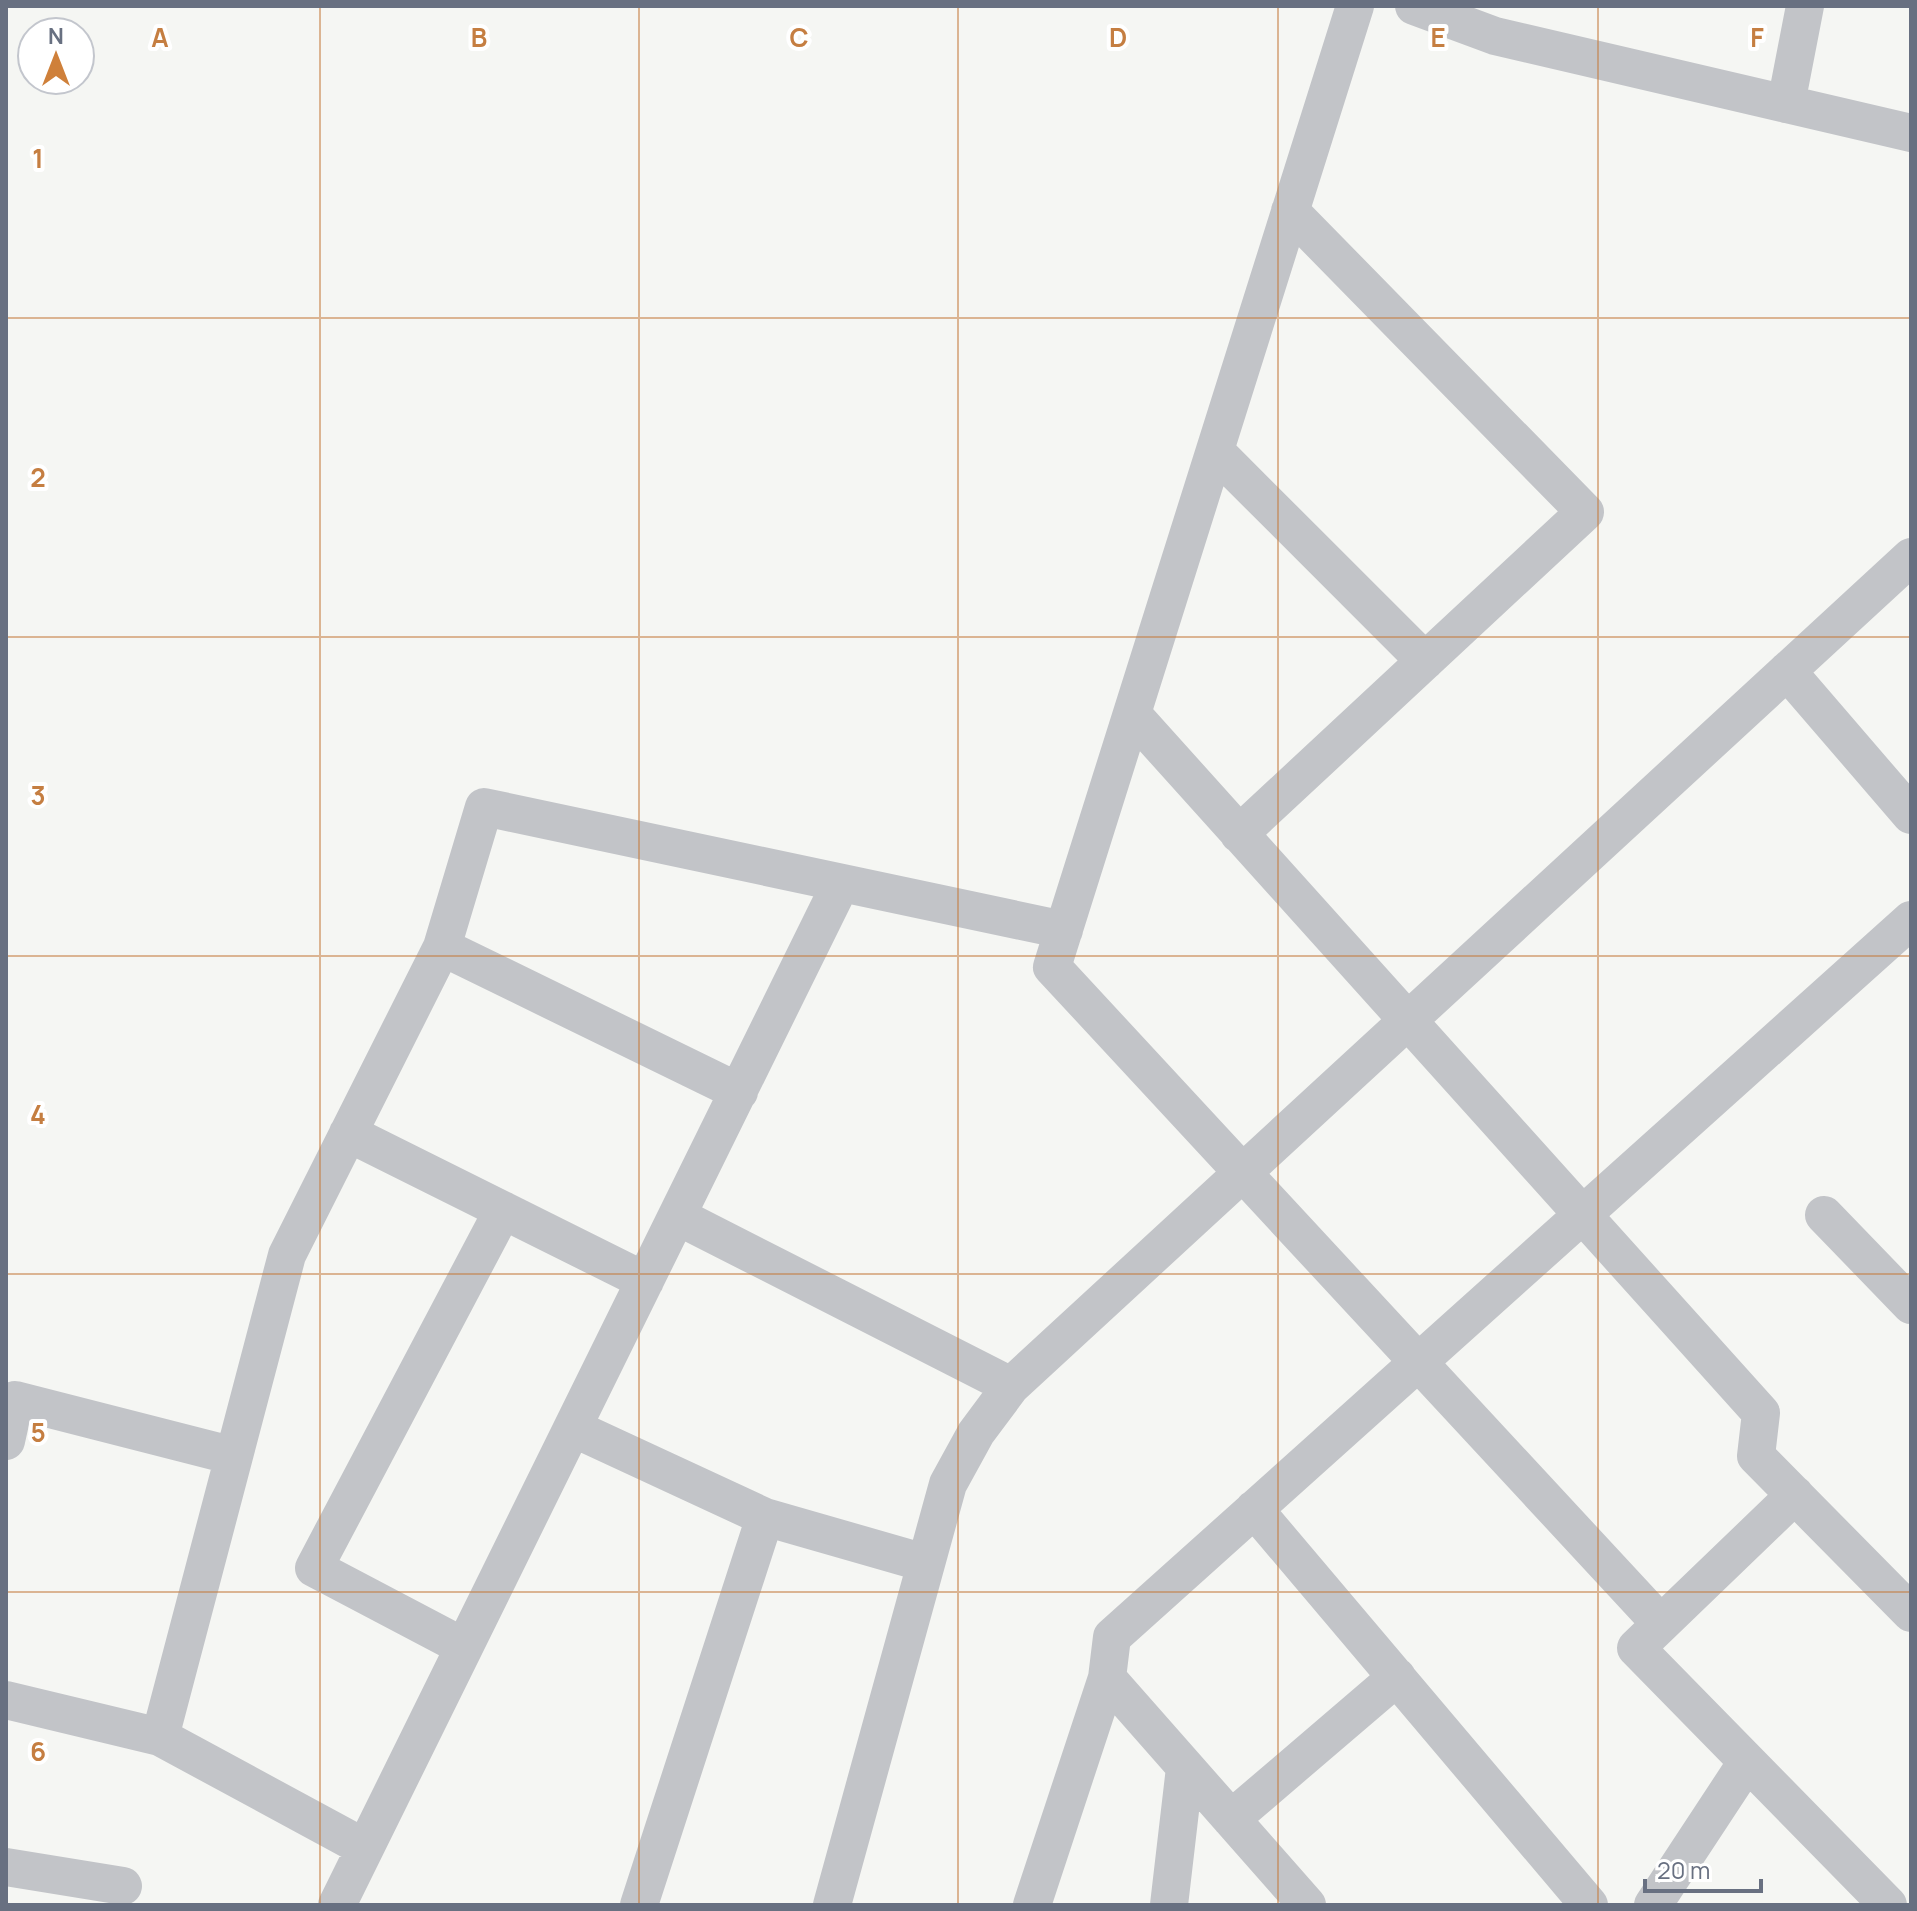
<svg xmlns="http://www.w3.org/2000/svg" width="1917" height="1911" viewBox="0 0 1917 1911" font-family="Manrope,sans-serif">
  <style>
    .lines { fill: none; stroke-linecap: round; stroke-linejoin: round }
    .street { stroke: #c2c4c8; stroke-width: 38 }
    .grid { fill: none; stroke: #c57e41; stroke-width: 2; stroke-opacity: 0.55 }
    .grid-label { font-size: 26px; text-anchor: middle; font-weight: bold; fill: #c57e41; stroke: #fff; stroke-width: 8; stroke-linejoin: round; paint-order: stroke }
  </style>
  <rect width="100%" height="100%" fill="#f5f6f3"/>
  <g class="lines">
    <!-- street -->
    <path class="street" d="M1355,6L1052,967L1661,1624
      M1414,6L1495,36L1911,133
      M1786,104L1805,6
      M1215,451L1425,661
      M1787,671L1911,815
      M1132,714L1761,1413L1756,1456L1911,1613
      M1239,834L1585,512L1290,211
      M442,947L739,1092
      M348,1133L645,1281
      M1824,1215L1911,1305
      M677,1216L1011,1386
      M573,1428L765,1517L925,1563
      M6,1441L15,1400L234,1456
      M1795,1495L1636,1648L1888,1905
      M1254,1509L1589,1905
      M464,1647L314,1568L503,1210
      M1107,1678L1307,1905
      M6,1700L160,1737L365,1848
      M160,1737L287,1255L442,947L484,807L1064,930
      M1231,1819L1397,1677
      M6,1867L123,1886
      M337,1905L841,883
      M639,1905L765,1517
      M832,1905L948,1484L976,1433L1011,1386L1911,557
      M1032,1905L1107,1678L1112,1637L1911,920
      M1169,1905L1185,1768
      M1653,1905L1747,1762"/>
  </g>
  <!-- grid -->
  <path class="grid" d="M320,6V1905M639,6V1905M958,6V1905M1278,6V1905M1598,6V1905M6,318H1911M6,637H1911M6,956H1911M6,1274H1911M6,1592H1911"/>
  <g class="grid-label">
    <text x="160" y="47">A</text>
    <text x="479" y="47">B</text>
    <text x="799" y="47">C</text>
    <text x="1118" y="47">D</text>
    <text x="1438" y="47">E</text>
    <text x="1757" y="47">F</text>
    <text x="38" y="168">1</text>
    <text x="38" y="487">2</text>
    <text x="38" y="805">3</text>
    <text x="38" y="1124">4</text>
    <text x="38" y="1442">5</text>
    <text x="38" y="1761">6</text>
  </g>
  <!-- border -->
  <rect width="1917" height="1911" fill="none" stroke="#687081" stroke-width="16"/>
  <!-- north arrow -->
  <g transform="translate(56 56)"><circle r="38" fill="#ffffff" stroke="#c3c6cd" stroke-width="2"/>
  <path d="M0-6L14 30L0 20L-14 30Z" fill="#cf803a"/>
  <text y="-12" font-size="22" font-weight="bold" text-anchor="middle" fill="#687081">N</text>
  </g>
  <!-- scale -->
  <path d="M1645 1879v12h116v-12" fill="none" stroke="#687081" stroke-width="4"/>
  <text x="1657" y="1879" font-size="24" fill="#687081" stroke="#ffffff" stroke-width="6" paint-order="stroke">20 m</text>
</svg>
